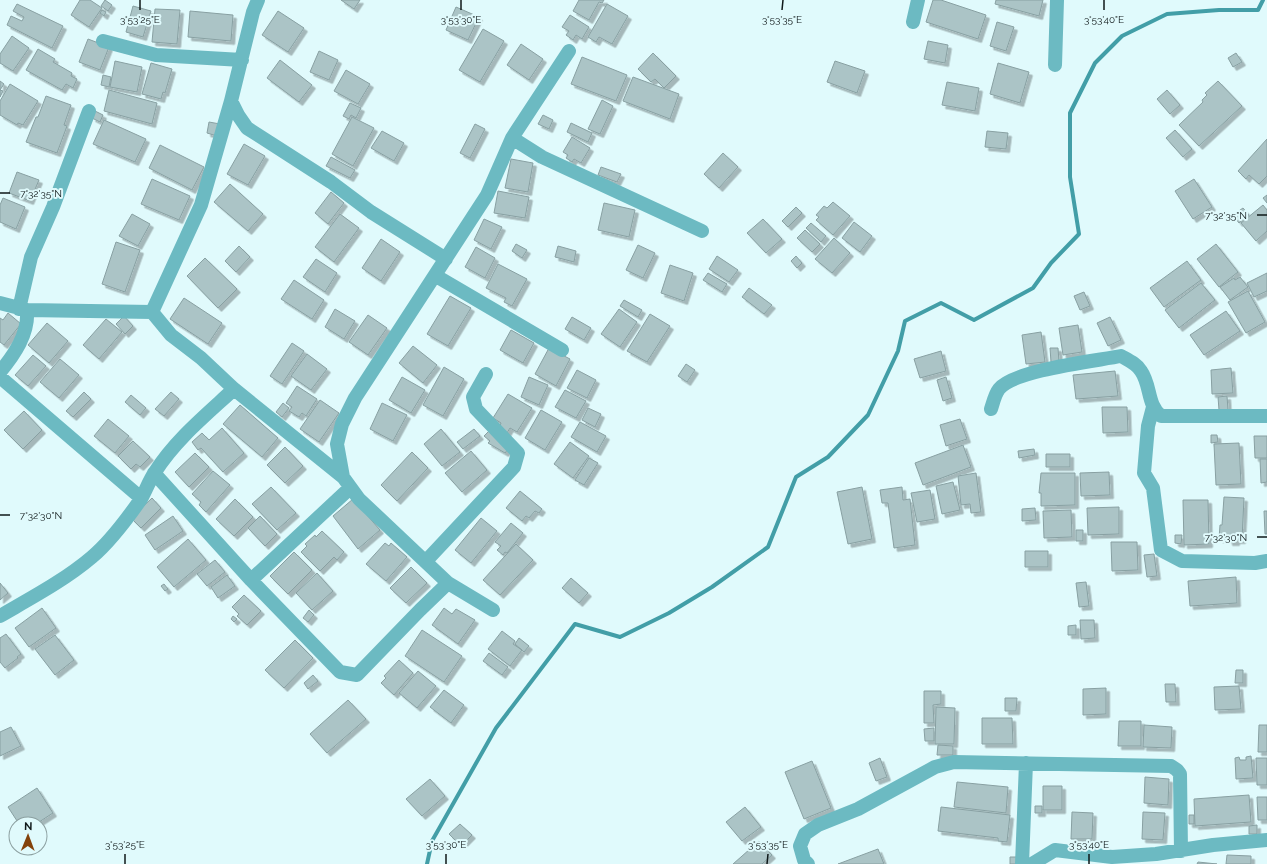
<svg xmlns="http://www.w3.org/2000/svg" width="1267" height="864" viewBox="0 0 1267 864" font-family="Raleway,sans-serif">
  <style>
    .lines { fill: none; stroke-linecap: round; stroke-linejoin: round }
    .stream { stroke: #429ea7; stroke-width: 4 }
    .building { fill: #abc4c6; stroke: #88a0a2; filter: url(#shadow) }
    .minor { stroke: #6cbac2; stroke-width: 14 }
    .ticks { fill: none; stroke: #0f1819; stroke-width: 1.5 }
    .ticks-label { font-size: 10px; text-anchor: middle; fill: #0f1819; stroke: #e0fafc; stroke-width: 4; stroke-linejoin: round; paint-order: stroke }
  </style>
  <defs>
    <filter id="shadow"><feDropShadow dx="3.5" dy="3.5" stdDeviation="0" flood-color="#0004"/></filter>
  </defs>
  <rect width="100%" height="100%" fill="#e0fafc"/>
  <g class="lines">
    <!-- stream -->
    <path class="stream" d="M427,864L432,841L496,728L575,624L620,637L669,613L712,587L768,547L796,477L828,457L868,415L898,351L905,321L941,303L974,320L1033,288L1051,263L1079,234L1070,177V113L1095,63L1122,36L1167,14L1219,10H1258L1263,0"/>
  </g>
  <!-- building -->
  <path class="building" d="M80,0H90L102,8L89,27L71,15Z
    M105,0L112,5L108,11L101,6Z
    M341,0H360L354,9Z
    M579,0H604L602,3L599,2L589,20L573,11Z
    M933,0H941L986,15L978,39L926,22Z
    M996,0H1043L1039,16L995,4Z
    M17,4L63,26L52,48L7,25L11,16L22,21L24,17L13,11Z
    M607,4L628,16L612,44L599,37L596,42L588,37Z
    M133,6L151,11L143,37L126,32Z
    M456,7L479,17L468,40L446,30Z
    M155,9L180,10L177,44L152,42Z
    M102,10L106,12L104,16L100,13Z
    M190,11L233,15L231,41L188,37Z
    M278,11L304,28L288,52L262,35Z
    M570,15L589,27L582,39L576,35L573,40L566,35L569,31L562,27Z
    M997,22L1014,27L1006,51L990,46Z
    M483,29L504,41L480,82L459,70Z
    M12,36L29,48L13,71L0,63V54Z
    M88,39L109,47L100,70L79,62Z
    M928,41L948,45L945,63L924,59Z
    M521,44L543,59L529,80L507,65Z
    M38,49L55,59L53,62L72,73L71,76L77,79L73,88L66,84L62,90L26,70Z
    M319,51L338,60L329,80L310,72Z
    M653,53L676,76L664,88L655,79L651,82L638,69Z
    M1236,53L1242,62L1233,67L1228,58Z
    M582,57L627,75L616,101L571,84Z
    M280,60L312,85L299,102L267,78Z
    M115,61L142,67L137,92L110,87Z
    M835,61L865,71L857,93L827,82Z
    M151,63L172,69L165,93L163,92L161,99L142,94Z
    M998,63L1029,72L1020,103L990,94Z
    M346,70L370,84L358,104L334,91Z
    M103,75L111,77L109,87L101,85Z
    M633,77L679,94L670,119L623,101Z
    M0,81L4,84L0,90L3,91L0,97Z
    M1218,81L1242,106L1199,146L1179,125L1203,102L1202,100L1207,95L1205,93Z
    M947,82L979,88L975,111L942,105Z
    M10,84L38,101L23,125L18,123L17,125L0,115V101Z
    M109,90L157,103L152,124L104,111Z
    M1167,90L1180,105L1170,114L1157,99Z
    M46,96L71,105L64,125L67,126L57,153L26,142L36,117H38Z
    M602,100L613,106L600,134L588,129Z
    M350,103L361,108L356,118L351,115L349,119L343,116Z
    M95,111L103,115L100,122L92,118Z
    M543,115L553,120L549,129L538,124Z
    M352,117L374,128L353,166L332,154Z
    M104,120L146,139L135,162L93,144Z
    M209,122L220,124L217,136L207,133Z
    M571,123L592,133L588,142L567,132Z
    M475,124L485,129L470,158L460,153Z
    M1175,130L1192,149L1183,157L1166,138Z
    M382,131L404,143L394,161L371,148Z
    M987,131L1008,133L1006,149L985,147Z
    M572,137L590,148L581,163L574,159L572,162L566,158L568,155L563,152Z
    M1267,139V176L1259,184L1249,175L1246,179L1238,171Z
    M244,144L265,156L248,185L227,174Z
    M160,145L204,167L192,190L149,168Z
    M723,153L738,167L719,188L704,174Z
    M331,157L355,170L350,178L326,166Z
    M511,159L533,163L528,192L505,188Z
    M601,167L621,174L617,182L598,175Z
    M17,172L39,180L30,201L9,193Z
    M152,179L190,196L179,220L141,204Z
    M1194,179L1212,207L1193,219L1175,191Z
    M230,184L263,214L248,231L214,202Z
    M498,191L529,197L525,218L494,213Z
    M331,192L344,203L328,224L315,213Z
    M1267,195V203L1263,198Z
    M3,198L25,207L16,229L0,222V205Z
    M833,202L850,216L833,235L816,220L819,217L816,215L824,206L827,208Z
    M604,203L635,210L629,237L598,230Z
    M1263,205L1267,210V231L1256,241L1241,223Z
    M796,207L802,213L788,227L782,221Z
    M1243,208L1249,215L1239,223L1233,215Z
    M132,214L150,224L138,246L119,236Z
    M340,214L359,228L334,262L315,247Z
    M484,219L502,227L491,249L474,240Z
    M763,219L782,239L766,253L747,233Z
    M854,222L872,236L860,252L842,238Z
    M811,223L826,236L821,242L806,228Z
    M805,230L820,244L812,252L797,238Z
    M834,238L850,253L832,273L815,259Z
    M381,239L400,252L381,281L362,268Z
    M116,242L140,250L125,292L102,284Z
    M516,244L527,250L522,258L512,251Z
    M1216,244L1238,272L1219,287L1197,259Z
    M638,245L655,253L643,278L626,270Z
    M239,246L250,257L236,272L225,261Z
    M558,246L576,251L574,262L555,257Z
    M476,247L495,258L485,278L465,267Z
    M717,256L738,270L729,282L709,269Z
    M796,256L802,263L797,268L791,261Z
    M205,258L237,289L218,308L187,276Z
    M316,259L337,273L325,292L303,277Z
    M1187,261L1201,280L1164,307L1150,288Z
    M498,264L527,279L512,306L504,302L506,298L486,288Z
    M670,265L693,273L684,301L661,293Z
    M708,273L727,284L722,292L703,280Z
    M1267,273V291L1254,297L1247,283Z
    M1240,277L1248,287L1230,300L1220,287L1234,278L1235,280Z
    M294,280L324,300L312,319L281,299Z
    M1201,283L1215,300L1179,328L1165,310Z
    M749,288L772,305L764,314L742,297Z
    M1248,291L1265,322L1246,333L1228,302Z
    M1084,292L1090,306L1080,310L1074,296Z
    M450,296L471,308L448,346L427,334Z
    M184,298L222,323L208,344L170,319Z
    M624,300L642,310L638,317L620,306Z
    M335,309L355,321L344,339L325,327Z
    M619,309L637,322L620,347L601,334Z
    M1226,311L1240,331L1204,355L1190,335Z
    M8,313L21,324L4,345L0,342V318L3,320Z
    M650,314L670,326L647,362L627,351Z
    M368,315L387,328L368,355L349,342Z
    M124,316L133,326L125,334L116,324Z
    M572,317L591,328L584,340L565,329Z
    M1110,317L1121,340L1108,346L1097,323Z
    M106,319L122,332L99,359L83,345Z
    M47,323L68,341L49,363L28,345Z
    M1078,325L1082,352L1063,355L1059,328Z
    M511,330L534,343L523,363L500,350Z
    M1041,332L1045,362L1026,364L1022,335Z
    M292,343L304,351L282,384L270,376Z
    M413,346L437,365L423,383L399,363Z
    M549,348L570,359L556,386L535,374Z
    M1050,348H1058L1059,362H1051Z
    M941,351L946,371L920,378L914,359Z
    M307,354L327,369L311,390L291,376Z
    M33,355L46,366L28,386L15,375Z
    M60,359L79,375L59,398L40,382Z
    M686,364L695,370L687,382L678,376Z
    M444,367L464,379L443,416L423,405Z
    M1231,368L1233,393L1212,394L1211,370Z
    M577,370L596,380L587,398L567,388Z
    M1115,371L1118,396L1076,399L1073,375Z
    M402,377L425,390L411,413L389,400Z
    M529,377L548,385L539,405L521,397Z
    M946,377L952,398L943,401L937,380Z
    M297,386L317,399L306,416L302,413L299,417L289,411L292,407L286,403Z
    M565,390L586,401L576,418L555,407Z
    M84,392L91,399L73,417L66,411Z
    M171,392L179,399L164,416L155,409Z
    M508,394L532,408L517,432L510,428L507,433L499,428L501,423L493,418Z
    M131,395L146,408L140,415L125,402Z
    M1227,396L1228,410H1219L1218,397Z
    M320,400L339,413L319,442L300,429Z
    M283,403L289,408L282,417L276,412Z
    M382,403L407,415L393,441L370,429Z
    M240,405L278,438L262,457L223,424Z
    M1102,407H1127L1128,432L1103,433Z
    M588,408L601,414L595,427L582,420Z
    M541,410L562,422L545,450L525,438Z
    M24,411L42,430L23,449L4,430Z
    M108,419L129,436L115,453L94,436Z
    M960,419L967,439L946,446L940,425Z
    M580,422L606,436L597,452L571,437Z
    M222,428L244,453L223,472L201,448L198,450L192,442L202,433L209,440Z
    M441,429L460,452L442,466L424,444Z
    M474,429L480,436L463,449L457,442Z
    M489,431L509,448L505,453L488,443L490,441L484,436Z
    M1211,435H1217L1218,442L1211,443Z
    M1254,436H1267V458H1255Z
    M133,441L150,457L140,467L136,464L131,469L118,456Z
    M570,442L589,456L573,478L554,464Z
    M1239,443L1241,484L1216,485L1214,444Z
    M963,445L971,467L923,485L915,463Z
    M285,447L303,466L285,483L267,465Z
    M1034,449L1035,455L1019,458L1018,451Z
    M471,451L487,470L462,492L445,473Z
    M412,452L428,468L397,501L381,485Z
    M195,453L209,467L189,487L175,472Z
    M1046,454H1070V467H1046Z
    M589,458L598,463L584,485L575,480Z
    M1260,459H1267V482L1261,483Z
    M213,471L230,485L206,512L199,505L201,502L192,494Z
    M1109,472L1110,495L1081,496L1080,473Z
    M976,473L981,512L971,513L970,504L961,505L958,476Z
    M1041,473H1075V505L1041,506V493H1039Z
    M953,482L960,510L942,514L936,486Z
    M271,487L296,513L277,530L252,504Z
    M862,487L872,539L848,544L837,492Z
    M902,487L903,500L910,499L915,545L894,548L888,503H882L880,490Z
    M930,490L935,519L917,522L911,493Z
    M520,491L542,509L539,513L535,511L529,518L526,516L522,521L506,508Z
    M1224,497L1244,498L1242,540H1236V542H1229V539H1219L1220,525H1222Z
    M152,498L161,508L141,528L131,518Z
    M235,499L253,517L234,536L216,519Z
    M353,499L380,530L358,549L333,516Z
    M1183,500H1208L1209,544L1184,545Z
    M1119,507V534L1088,535L1087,508Z
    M1035,508L1036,520L1022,521V509Z
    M1071,510L1072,537L1044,538L1043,511Z
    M1264,511H1267V534H1265Z
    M173,516L183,531L155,550L145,535Z
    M260,516L277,534L265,546L248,528Z
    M481,518L497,531L471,563L455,550Z
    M511,523L523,533L507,553L505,552L503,555L497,550L501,546L495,542Z
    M1076,530H1083V541H1076Z
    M322,531L344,552L337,560L334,557L320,571L301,552L307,546L305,544L315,535L316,537Z
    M1175,535H1182L1181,544L1175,543Z
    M188,539L206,560L174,587L157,567Z
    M1111,542H1137L1138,570L1112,571Z
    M385,543L389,546L391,543L407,557L386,581L366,564Z
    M516,544L533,560L500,595L483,580Z
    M1025,551H1048V567H1025Z
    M294,552L312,570L288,594L270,576Z
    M1154,554L1157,576L1147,577L1144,555Z
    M215,560L225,572L207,586L197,574Z
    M411,567L427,583L406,603L390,588Z
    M317,573L333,591L312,610L296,593Z
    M227,575L235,586L218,598L211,587Z
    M1236,577L1237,603L1190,606L1188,581Z
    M571,578L588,593L579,603L562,588Z
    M1086,582L1089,606L1079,607L1076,583Z
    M0,583L8,593L0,600Z
    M164,584L168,589L165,591L161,586Z
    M244,595L261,611L247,625L237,616L239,614L232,607Z
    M42,608L56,628L29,647L15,628Z
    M444,608L452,614L456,609L475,620L458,644L432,625Z
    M309,610L314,615L308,622L303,618Z
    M233,616L237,619L234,622L231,619Z
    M1080,620H1094L1095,638L1081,639Z
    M1076,625V635H1068V626Z
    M422,630L462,656L444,682L405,656Z
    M502,631L515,641L513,644L522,650L510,666L488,649Z
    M6,634L21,654L17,657L18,658L5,668L0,662V638Z
    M55,635L74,660L55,675L35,649Z
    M519,638L529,646L524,652L515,644Z
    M295,640L313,658L284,688L265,670Z
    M489,653L508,667L502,675L483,661Z
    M399,660L413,673L394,695L381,683L386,678L384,676Z
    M1236,670H1243V683H1235Z
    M418,671L436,686L417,708L399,693Z
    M313,675L318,681L308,689L304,683Z
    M1165,684H1175L1176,702H1166Z
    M1239,686L1241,709L1215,710L1214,687Z
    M1106,688V714L1083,715V689Z
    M444,690L464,705L451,723L430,707Z
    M924,691H941V704L933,705L934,723H924Z
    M1005,698H1017L1016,711H1005Z
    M348,700L366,719L327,753L310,734Z
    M936,707L955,708L954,744H935Z
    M982,718H1012L1013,744H982Z
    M1119,721H1141V746H1118Z
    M1144,725L1172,727L1171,748L1143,747Z
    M1259,725H1267V752H1258Z
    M11,727L21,746L0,756V732Z
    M934,728V741H925L924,729Z
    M938,745L953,746V755H937Z
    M1251,756L1253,778L1236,779L1235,758L1239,757L1240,760H1246V757Z
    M880,758L887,777L876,781L869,763Z
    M1256,758H1267V785H1257Z
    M812,761L831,808L804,819L785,772Z
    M1145,777L1169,779L1168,805L1144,803Z
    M430,779L445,796L422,816L406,799Z
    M957,782L1008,787L1006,813L954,807Z
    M1043,786H1062V810H1043Z
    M37,788L53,813L36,824H19L8,807Z
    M1249,795L1251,822L1195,826L1194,799Z
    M1257,797H1267V820H1258Z
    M1035,806H1042V813H1035Z
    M745,807L761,827L742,841L726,822Z
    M941,807L1010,815L1007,842L998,841V838L938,831Z
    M1072,812L1093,813L1092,839H1071Z
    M1143,812L1165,813L1163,840L1142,839Z
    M1189,815H1194V824H1189Z
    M460,824L472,835L461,846L449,834Z
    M1257,825V834H1249V826Z
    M759,841L772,855L762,864H733Z
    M878,849L884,864H838Z
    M1227,855L1251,856V864H1226Z
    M1010,857H1017V864H1010Z
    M1198,862L1217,864H1197Z"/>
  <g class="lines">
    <!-- minor -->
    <path class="minor" d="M913,22L918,0
      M103,41L156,55L242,60
      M1055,65L1057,0
      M231,101L238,115L247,128L331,182L371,212L446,259
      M512,138L542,157L702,231
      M436,276L562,350
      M0,303L27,310L152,312
      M19,309L31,257L53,207L89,111
      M152,312L201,205L231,101L253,12L258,0
      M152,312L171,335L201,358L234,389
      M0,372C14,355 29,334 27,310
      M0,377L141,498
      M1153,407L1148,426L1144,473L1153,488L1161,550L1182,561L1255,563L1267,561
      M991,409C993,403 995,394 999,389C1014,370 1096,361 1121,356C1128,360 1137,364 1141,371C1151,385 1147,405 1161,416H1267
      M154,473L251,580L340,672L357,675L420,610L448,583
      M426,561L514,467L518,453L476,409L473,397L486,374
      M251,580L350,488
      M493,610L448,583L359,499L343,477L337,444L342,424L355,398L487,195L512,138L569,51
      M0,616C31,598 65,580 92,557C111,541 127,519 141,499C146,490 149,481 155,472C175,440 207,414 234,389L343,477
      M808,864L804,860L800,846L805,834L818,825L858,809L935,767L954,762L1171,766L1177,770L1180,774L1181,851
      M1022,864L1026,763
      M1032,864L1055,850L1112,857L1156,854L1213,845L1267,840"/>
  </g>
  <!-- ticks -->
  <path class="ticks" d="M140,10V0M461,10V0M782,10L783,0M1104,10V0M0,193H10M1257,215H1267M0,515H10M1257,537H1267M125,864V854M446,864V854M767,864L768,854M1089,864V854"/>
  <g class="ticks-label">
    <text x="140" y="23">3°53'25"E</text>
    <text x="461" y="23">3°53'30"E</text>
    <text x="782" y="23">3°53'35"E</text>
    <text x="1104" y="23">3°53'40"E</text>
    <text x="41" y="197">7°32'35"N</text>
    <text x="1226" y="219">7°32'35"N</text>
    <text x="41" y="519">7°32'30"N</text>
    <text x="1226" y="541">7°32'30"N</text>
    <text x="125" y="848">3°53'25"E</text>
    <text x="446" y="848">3°53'30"E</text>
    <text x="768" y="848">3°53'35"E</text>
    <text x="1089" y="848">3°53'40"E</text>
  </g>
  <!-- north arrow -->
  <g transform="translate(28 836) rotate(1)"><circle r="19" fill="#e0fafc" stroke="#8ca0a1"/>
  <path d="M0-3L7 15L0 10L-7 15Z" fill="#83420b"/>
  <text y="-6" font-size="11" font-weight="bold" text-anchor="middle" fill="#0f1819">N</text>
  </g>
</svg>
